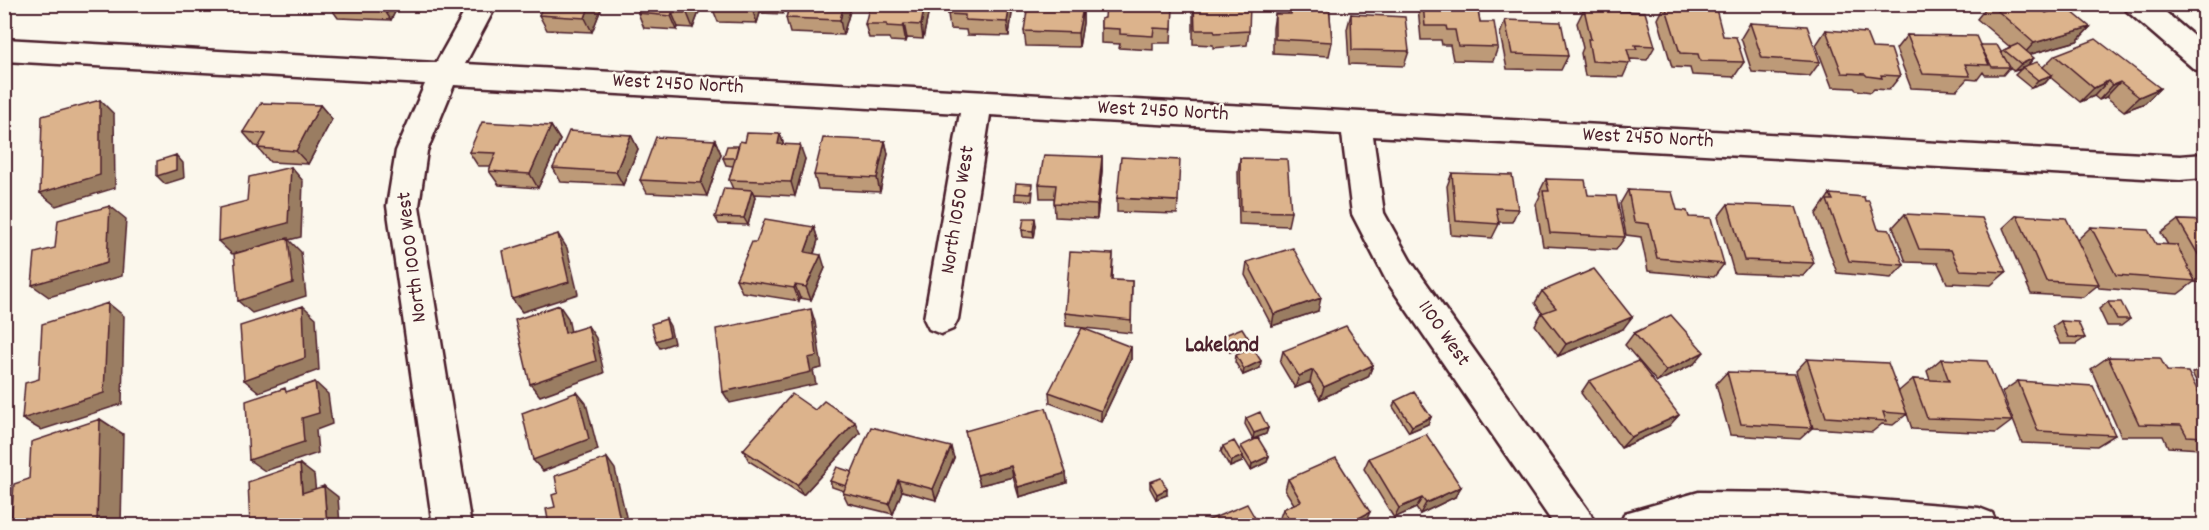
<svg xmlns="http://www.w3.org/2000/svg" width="2209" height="530" viewBox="0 0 2209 530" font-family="Dekko,sans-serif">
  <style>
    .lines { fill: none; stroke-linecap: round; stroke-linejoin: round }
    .street-casing { stroke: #4a1f2b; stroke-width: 5 }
    .secondary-casing { stroke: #4a1f2b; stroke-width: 5 }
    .street { fill: #fbf7ec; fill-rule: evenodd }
    .secondary { fill: #fbf7ec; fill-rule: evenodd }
    .wall { fill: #bd9a78; stroke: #4a1f2b; stroke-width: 1.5 }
    .shaded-wall { fill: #9a7d62; stroke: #4a1f2b; stroke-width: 1.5 }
    .building { fill: #dcb38c; stroke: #4a1f2b; stroke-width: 1.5 }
    .labels { text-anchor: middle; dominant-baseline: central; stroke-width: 4.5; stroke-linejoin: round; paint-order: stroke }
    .street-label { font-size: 21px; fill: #4a1f2b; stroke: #fbf7ec }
    .neighbourhood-label { font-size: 22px; font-weight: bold; fill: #4a1f2b; stroke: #fbf7ec }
  </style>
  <rect width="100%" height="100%" fill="#fbf7ec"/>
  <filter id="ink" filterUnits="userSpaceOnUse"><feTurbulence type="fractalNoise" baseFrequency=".0167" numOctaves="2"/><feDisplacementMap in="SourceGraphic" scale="12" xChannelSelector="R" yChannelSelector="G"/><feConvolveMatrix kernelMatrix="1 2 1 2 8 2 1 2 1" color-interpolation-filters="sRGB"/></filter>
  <g filter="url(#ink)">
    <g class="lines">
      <!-- street casing -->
      <g class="street-casing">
        <path id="street" d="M469,4H497L465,64L2180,156L2204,154V178L2180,180L1373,136L1384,213L1410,260L1590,513L1596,526H1555L1386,280L1352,214L1342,134L990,115L958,319L953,329L941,334L929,329L924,319L960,113L454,85L427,151L419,206L471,526H433L387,206L396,151L425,84L4,61V39L436,63Z
          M1699,492L1789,493L1979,508L1992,513L1998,526H1619L1625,513Z"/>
      </g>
      <!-- secondary casing -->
      <g class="secondary-casing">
        <path id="secondary" d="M2123,4H2156L2204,45V72L2194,69L2127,11Z"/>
      </g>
      <!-- street -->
      <use href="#street" class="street"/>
      <!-- secondary -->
      <use href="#secondary" class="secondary"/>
    </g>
    <!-- wall -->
    <path class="wall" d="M248,4H314L313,7L249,5Z
      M328,4H399L391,20L338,18Z
      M603,4L592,32L547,30L539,15Z
      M641,4H702L693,28L678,27L677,30L644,28L638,13Z
      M713,4H785L783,14L760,13L757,23L718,22L712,7Z
      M790,4H852L843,35L790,33L786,18Z
      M1173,4L1171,43H1153V50L1119,48L1120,44L1101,43V19Z
      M1193,4H1232L1249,31L1247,45L1213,48V45L1193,44Z
      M1290,4H1329L1332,42L1329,56L1273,53V28L1275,14H1288Z
      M1419,4H1477L1480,22L1498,47L1493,61L1453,60L1450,45H1442L1441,40H1421L1418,7Z
      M1989,4H2036L2046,13L2090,27L2077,41L2030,54L2029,64L2043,67L2055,55L2160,88L2145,103L2124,111L2106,97L2099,100L2094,96L2080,102L2050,77L2045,83L2031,88L2015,75L2021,69L2014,71L2009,68L2003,75H1985L1983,72L1977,80L1967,79L1957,90L1911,88L1896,49L1907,35L1980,45L2002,53L2004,50L2010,47L1977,19Z
      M1665,5L1723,36L1744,62L1734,77L1692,75L1690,68L1672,67L1658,19Z
      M1067,8H1083V23L1079,47L1026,46L1024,31Z
      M1584,9L1655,46L1647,60L1631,59L1623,77L1585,76L1581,53L1583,48L1577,23Z
      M1012,13L1009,36L967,35L966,30L950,29L948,14Z
      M1351,14L1409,51L1404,66L1349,64L1347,29Z
      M928,15L923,39L907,38L906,42L890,41L889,38H869L865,24Z
      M1505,20L1568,56L1561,70L1507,69L1500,34Z
      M1750,23L1820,62L1810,76L1752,72L1741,38Z
      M1826,30L1872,48L1900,76L1889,90L1874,89L1871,92L1856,90L1854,88L1832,87L1816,45Z
      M320,105L332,119L308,164L270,162L258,148L259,147L255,146L243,132Z
      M551,126L560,140L538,188L499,185L489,171L491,166H478L469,152Z
      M780,134L784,145L805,159L795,196L754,194L755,197L748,225L719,224L715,217L733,189L729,180L733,166L726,165L723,158L745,142Z
      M631,135L638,149L623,185L561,182L553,168Z
      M715,140L721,154L707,196L647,193L640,180Z
      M885,141L888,154L880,192L818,189L814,175Z
      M1102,157V171L1097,219L1055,217L1054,198H1040L1039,184Z
      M1240,158L1291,212L1288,226L1239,224L1238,172Z
      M1452,173L1518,209L1512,222H1498L1499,224L1492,238L1451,235L1447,186Z
      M1546,179L1588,195L1625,237L1616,250L1543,246L1536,204L1540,196L1539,193Z
      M1628,190L1677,210L1689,217L1724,264L1714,277L1648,271L1641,237L1626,235L1620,204Z
      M1033,191L1032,201L1015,200V193Z
      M1830,194L1878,229L1904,265L1891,278L1837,273L1816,214Z
      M1117,198L1178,201L1177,214L1117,212Z
      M1728,204L1814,263L1803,276L1734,273L1718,217Z
      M1905,214L2006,272L1991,285L1947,283L1938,263L1906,262L1893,227Z
      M2017,215L2077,240L2091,227L2156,244L2168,245L2161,233L2178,220L2205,221V283L2194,282L2178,294L2099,288L2098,285L2083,297L2031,294L2003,228Z
      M1036,225L1034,238L1023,237L1022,230Z
      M814,227L818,240L814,254L825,268L811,300L800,298L799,301L742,292L736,279L756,242Z
      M1113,254L1112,280L1132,281L1131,333L1066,326L1065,313Z
      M1247,262L1318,311L1272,326L1245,275Z
      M1542,291L1623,329L1558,356L1535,325L1542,313L1535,303Z
      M2108,302L2130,319L2121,326H2107L2099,309Z
      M2061,321L2085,338L2076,344H2060L2052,327Z
      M1634,333L1694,364L1657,382L1625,345Z
      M1225,335L1247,346L1230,352L1224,342Z
      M1131,347V359L1101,422L1050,403L1049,392Z
      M1283,351L1373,365L1368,377L1320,399L1310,382L1295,388L1280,363Z
      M1236,355L1260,368L1243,375L1235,362Z
      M2108,357L2167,371L2205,405V446L2201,449L2168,447L2163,436H2121L2091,369Z
      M2205,357V398L2192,373L2203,367L2200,360Z
      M1807,359L1899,391L1913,379L1930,380L1927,371L1941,359L2012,421L1996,433L1912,429L1907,414L1893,425L1882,424L1872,432L1813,428L1796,371Z
      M1727,372L1812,428L1800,439L1730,435L1716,384Z
      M1589,381L1679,415L1669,426L1621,448L1581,393Z
      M2018,381L2115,435L2097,446L2022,443L2002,392Z
      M1395,401L1431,417L1428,424L1409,432L1393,407Z
      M815,410L860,433L803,495L749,461L743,450Z
      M1246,418L1268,428L1266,434L1253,439L1245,424Z
      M965,431L1066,473L1067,483L1019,497L1013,477L980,485Z
      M1223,446L1240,450L1241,446L1269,456L1267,462L1251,470L1243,457L1242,462L1230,467L1221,452Z
      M954,458L936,500L902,491L893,514L848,503L843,493L844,491L832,487L830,481L852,472Z
      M1369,458L1455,497L1420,514L1416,508L1394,518L1364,469Z
      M1288,479L1365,523L1359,525H1283L1279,520L1283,509L1294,504L1285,490Z
      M1150,482L1167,495L1156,499L1150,488Z"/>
    <!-- shaded-wall -->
    <path class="shaded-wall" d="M381,4H399L391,20L381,5Z
      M590,4H603L592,32L585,18Z
      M691,4H702L693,28L687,13Z
      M753,4H757L760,13L757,23L752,9Z
      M780,4H785L783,14Z
      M844,4H852L843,35L840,20Z
      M925,4H926L928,15L923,39L921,25Z
      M1010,4H1012V13L1009,36L1007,22Z
      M1083,8V23L1079,47L1078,33Z
      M672,13L678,27L677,30L671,16Z
      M904,24L907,38L906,42L903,27Z
      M2090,27L2077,41L2021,57L2034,43Z
      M2034,58L2027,66L2022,67L2021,69L2014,71L2021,64Z
      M2052,75L2045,83L2031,88L2038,80Z
      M2108,81L2094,96L2080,102L2094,88Z
      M2120,82L2106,97L2099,100L2113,85Z
      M2160,88L2145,103L2124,111L2139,97Z
      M100,100L114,114L115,188L56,206L40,193Z
      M320,105L332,119L308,164L296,151Z
      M551,126L560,140L538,188L530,174Z
      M780,134L785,148L778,144Z
      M631,135L638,149L623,185L616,172Z
      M715,140L721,154L707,196L701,183Z
      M885,141L888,154L880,192L877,178Z
      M800,145L805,159L795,196L791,182Z
      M176,155L183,163L184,178L165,184L157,176Z
      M1102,157V171L1097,219V205Z
      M291,167L303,181L301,237L289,240L301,252L306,296L252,313L238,301L288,240L232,254L218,241Z
      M752,190L755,197L748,225L744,218Z
      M110,206L126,219L122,276L49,297L32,285Z
      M1035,218L1036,225L1034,238L1033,231Z
      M814,227L818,240L810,265L805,252Z
      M558,234L567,248L578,294L522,312L512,299Z
      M821,255L825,268L811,300L806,287Z
      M795,285L800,298L799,301L794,288Z
      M1321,298L1318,311L1272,326L1274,314Z
      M108,303L124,316L122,404L41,430L22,419Z
      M559,305L568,318L574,346L565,333Z
      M303,306L316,318L319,370L259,392L244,380Z
      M811,309L815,322L822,368L813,370L816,384L730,403L723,392L808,358Z
      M1632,317L1623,329L1558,356L1566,344Z
      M666,319L670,326L674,343L660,348L656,341Z
      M588,326L596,338L604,373L540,396L530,384Z
      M1249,339L1247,346L1230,352L1231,346Z
      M1131,347V359L1101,422V411Z
      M1704,352L1694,364L1657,382L1666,371Z
      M1261,361L1260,368L1243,375L1244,369Z
      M1373,365L1368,377L1320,399L1324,387Z
      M1313,370L1310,382L1295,388L1299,376Z
      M315,382L328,394L332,424L316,430L318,453L265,471L249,460L302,418Z
      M577,392L586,403L598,450L543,471L533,460Z
      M1679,415L1669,426L1621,448L1631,437Z
      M1431,417L1428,424L1409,432L1412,426Z
      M100,419L123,434L121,525H87Z
      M855,422L860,433L803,495L797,485Z
      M1268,428L1266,434L1253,439L1254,433Z
      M951,447L954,458L936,500L933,489Z
      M1243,456L1242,462L1230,467L1231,461Z
      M1269,456L1267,462L1251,470L1252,464Z
      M607,458L615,469L628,525H604Z
      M300,464L314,475L317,503L302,493Z
      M1011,466L1013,477L980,485L977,475Z
      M1066,473L1067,483L1019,497L1018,487Z
      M898,480L902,491L893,514L889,504Z
      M324,486L338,497L340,525H327Z
      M1461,487L1455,497L1420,514L1426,503Z
      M1167,489V495L1156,499L1157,494Z
      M1422,498L1416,508L1394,518L1399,508Z
      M1370,512L1365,523L1359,525H1352L1355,520Z"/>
    <!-- building -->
    <path class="building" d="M544,4H590L585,18L539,15Z
      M641,4H691L687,13H672L671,16L638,13Z
      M713,4H753L752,9L712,7Z
      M790,4H844L840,20L786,18Z
      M870,4H925L921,25L904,24L903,27L887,26V24H865Z
      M950,4H1010L1007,22L965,20V15L948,14Z
      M1028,4H1065V7L1083,8L1078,33L1024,31Z
      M1106,4H1173L1172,29L1154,28L1153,36L1120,34V29L1101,28V19L1105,18Z
      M1194,4H1232V6H1250L1249,31L1215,33L1214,30H1195Z
      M1291,4H1329L1332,42L1275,39V14H1291Z
      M1423,4H1477L1480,22H1494L1498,47L1458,46L1455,30H1447L1446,26H1425Z
      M1990,4H2036L2046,13L2065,6L2090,27L2034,43Z
      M1665,5H1715L1723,36L1736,37L1744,62L1700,61L1698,54L1680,53Z
      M1584,9L1645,12L1655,46L1635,45L1637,49H1627L1631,63L1592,61L1588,39H1591Z
      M1351,14L1405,17L1409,51L1352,50Z
      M1505,20L1561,22L1568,56L1512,54Z
      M1750,23L1807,26L1820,62L1762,58Z
      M1826,30L1866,33L1872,48L1891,49L1900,76L1881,75L1882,78L1867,76L1865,74L1842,73Z
      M1907,35L1976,36L1989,65L1965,64L1970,76L1923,74Z
      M2096,39L2160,88L2139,97L2120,82L2113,85L2108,81L2094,88L2055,55Z
      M2018,44L2034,58L2021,64L2004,50Z
      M1980,45H1997L2010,67H1992Z
      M2037,62L2052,75L2038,80L2022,67Z
      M100,100V175L40,193L42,116Z
      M261,103L320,105L296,151L258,148L266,134L243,132Z
      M482,122L551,126L530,174L489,171L496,153L469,152Z
      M569,131L631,135L616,172L553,168Z
      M747,133L780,134L778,144L800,145L791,182L729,180L740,141L745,142Z
      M656,137L715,140L701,183L640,180Z
      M823,138L885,141L877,178L814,175Z
      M727,146H738L735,158H723Z
      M176,155V170L157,176V161Z
      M1044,155L1102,157L1097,205L1054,203L1056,185L1039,184Z
      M1121,157L1180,160L1178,201L1117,198Z
      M1240,158L1287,159L1291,212L1241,211Z
      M291,167L288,223L218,241L219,208L247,201L249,177Z
      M1452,173L1512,175L1518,209L1496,208L1499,224L1456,221Z
      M1546,179L1585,180L1588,195L1616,196L1625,237L1550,233L1543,191H1549Z
      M1016,183L1032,184L1031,194L1015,193Z
      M724,188L752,190L744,218L715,217Z
      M1628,190L1672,192L1677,210L1687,211L1689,217L1711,218L1724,264L1657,258L1649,224L1634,222Z
      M1830,194L1864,197L1865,201H1869L1878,229L1890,230L1904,265L1849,261L1827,200H1833Z
      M1728,204L1796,207L1814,263L1744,260Z
      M110,206L107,263L32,285L35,253L55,248L58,220Z
      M1905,214L1982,218L2006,272L1960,270L1951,250L1919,249Z
      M2017,215L2066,218L2099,284L2046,281Z
      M1024,218H1035L1033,231L1022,230Z
      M765,219L814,227L805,252L821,255L806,287L795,285L794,288L736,279L752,242H756Z
      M2178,220L2205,221V266Z
      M2091,227L2148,230L2156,244L2177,245L2195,281L2116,275Z
      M558,234L569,282L512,299L503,251Z
      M288,238L293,283L238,301L234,254Z
      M1293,248L1321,298L1274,314L1247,262Z
      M1070,252L1113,254L1111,280L1132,281L1131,320L1065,313Z
      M1594,269L1632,317L1566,344L1542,313L1556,308L1542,291Z
      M2108,302H2121L2130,319H2117Z
      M108,303L104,393L22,419L25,383L39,379L42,324Z
      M559,305L565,333L588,326L596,361L530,384L515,320Z
      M303,306L305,358L244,380L240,326Z
      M811,309L817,356L808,358L811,372L723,392L716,329Z
      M1671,315L1704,352L1666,371L1634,333Z
      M666,319L670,336L656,341L651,324Z
      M2061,321L2078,322L2085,338L2068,337Z
      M1346,326L1373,365L1324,387L1313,370L1299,376L1283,351Z
      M1082,328L1131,347L1101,411L1049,392Z
      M1242,328L1249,339L1231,346L1225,335Z
      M1253,348L1261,361L1244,369L1236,355Z
      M2108,357L2160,358L2167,371L2188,372L2205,405V437L2187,436L2181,425L2139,424Z
      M1807,359L1888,363L1907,414L1883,412L1886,421L1826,417Z
      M1941,359L1987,361L2012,421L1927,418L1913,379L1949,381Z
      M1638,361L1679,415L1631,437L1589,381Z
      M1727,372L1795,374L1812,428L1741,424Z
      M2018,381L2093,386L2115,435L2038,431Z
      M315,382L319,413L302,418L304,442L249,460L246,401L285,388L286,392Z
      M577,392L589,439L533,460L522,413Z
      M1414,392L1431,417L1412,426L1395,401Z
      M792,394L815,410L824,401L855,422L797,485L743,450Z
      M1046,408L1066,473L1018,487L1011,466L977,475L965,431Z
      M1260,412L1268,428L1254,433L1246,418Z
      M100,419L97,522L87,525H11L14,484L29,479L31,442Z
      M871,427L951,447L933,489L898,480L889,504L843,493Z
      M1426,434L1461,487L1426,503L1422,498L1399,508L1369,458Z
      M1258,438L1269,456L1252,464L1241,446Z
      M1234,441L1243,456L1231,461L1223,446Z
      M607,458L620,520L604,525H549L546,509L555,507L552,495L558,493L555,476Z
      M1336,458L1370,512L1355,520L1358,525H1292L1283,509L1301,501L1288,479Z
      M300,464L302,493L324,486L327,525H250L248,482Z
      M837,467L852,472L846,486L830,481Z
      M1161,478L1167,489L1157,494L1150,482Z
      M1247,504L1259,525H1197Z"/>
  </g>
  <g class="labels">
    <!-- street labels -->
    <g class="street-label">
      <text transform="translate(678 85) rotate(3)">West 2450 North</text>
      <text transform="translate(1163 112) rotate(3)">West 2450 North</text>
      <text transform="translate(1648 139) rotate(3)">West 2450 North</text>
      <text transform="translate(959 210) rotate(-81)">North 1050 West</text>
      <text transform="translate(413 257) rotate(-97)">North 1000 West</text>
      <text transform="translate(1443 334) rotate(55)">1100 West</text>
    </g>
    <!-- neighbourhood labels -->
    <g class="neighbourhood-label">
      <text x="1222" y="346">Lakeland</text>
    </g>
  </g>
  <!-- margin -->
  <rect width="2209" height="530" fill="none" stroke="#fbf7ec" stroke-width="24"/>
  <rect x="12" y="12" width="2185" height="506" fill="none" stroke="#4a1f2b" stroke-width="2" filter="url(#ink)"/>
</svg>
